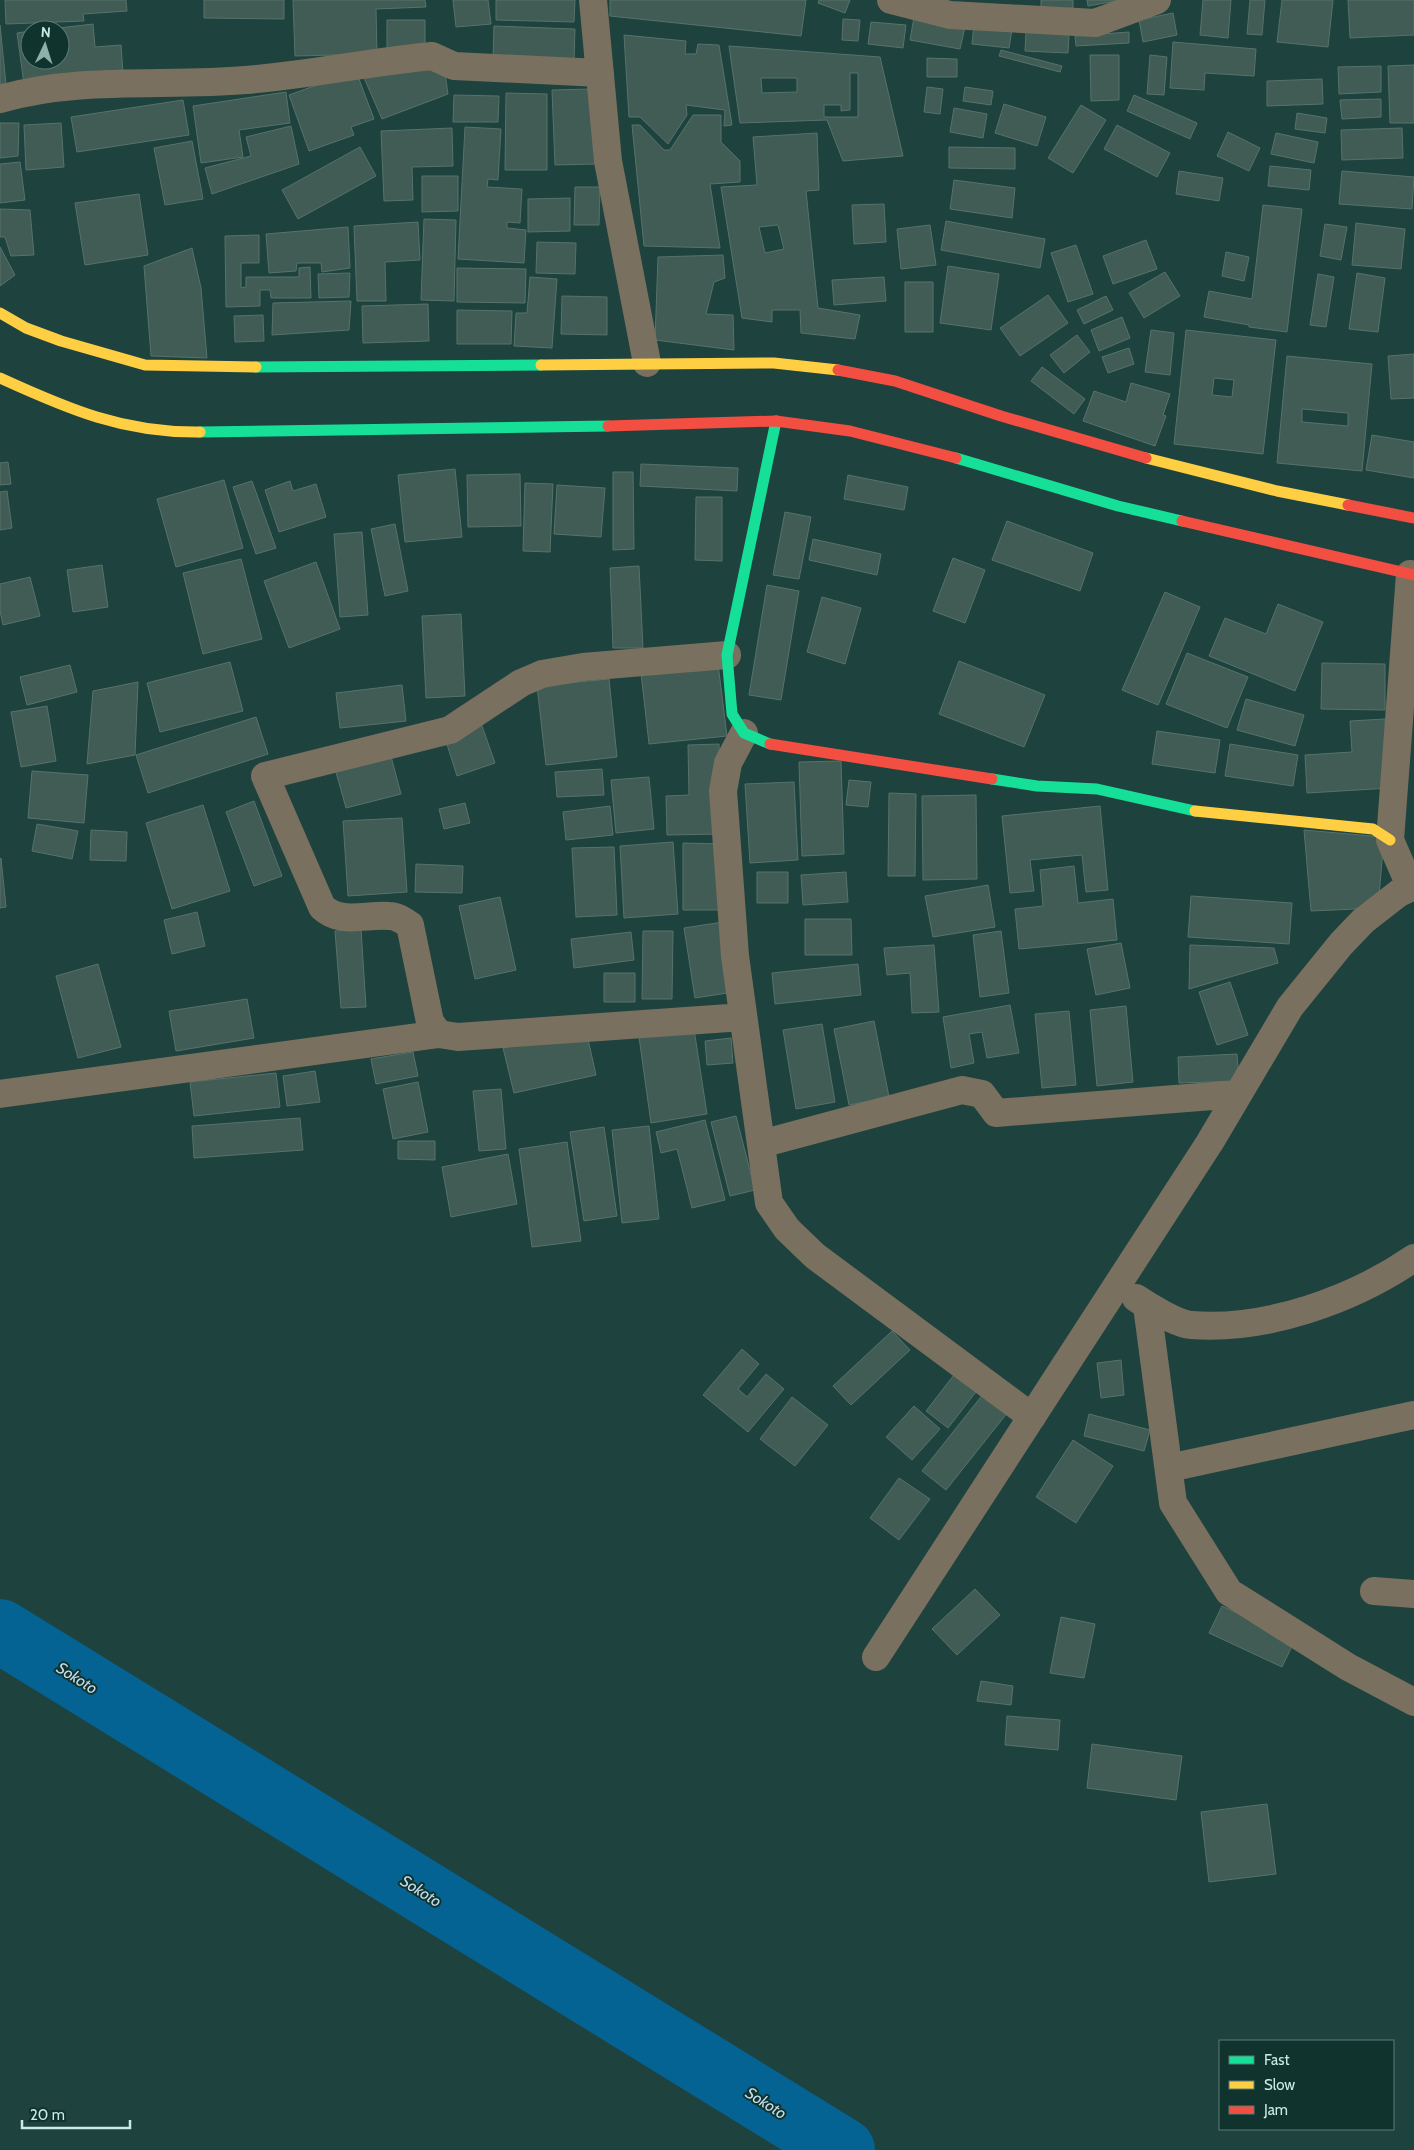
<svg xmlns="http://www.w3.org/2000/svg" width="1414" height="2150" viewBox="0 0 1414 2150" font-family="Cabin,sans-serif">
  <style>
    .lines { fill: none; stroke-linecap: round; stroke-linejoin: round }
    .river { stroke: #056394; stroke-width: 64 }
    .building { fill: #405c55; stroke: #56736b; fill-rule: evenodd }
    .street { stroke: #7a7060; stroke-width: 28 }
    .fast { stroke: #16e098; stroke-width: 11 }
    .slow { stroke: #ffcf43; stroke-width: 11 }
    .jam { stroke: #f24e42; stroke-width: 11 }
    .labels { text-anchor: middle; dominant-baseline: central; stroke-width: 4; stroke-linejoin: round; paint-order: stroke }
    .water-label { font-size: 16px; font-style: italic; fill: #c6ddef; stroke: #11332e }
  </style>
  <rect width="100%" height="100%" fill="#1e423e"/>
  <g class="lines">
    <!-- river -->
    <path class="river" d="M0,1631L843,2150"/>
  </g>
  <!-- building -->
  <path class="building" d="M5,0H126L127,11L83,14L84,21L6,24Z
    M204,0H284V19L204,18Z
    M293,0H425L426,7L376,9L377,54L295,56Z
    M453,0H488L491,24L456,27Z
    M496,0H575L574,22L496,20Z
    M610,0H806L801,36L610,16Z
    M819,0H850L845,13L818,3Z
    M1041,0H1073V8L1041,10Z
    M1087,0H1122L1088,6Z
    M1203,0H1231L1228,38L1200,35Z
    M1250,0H1265L1262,35L1247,34Z
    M1282,0H1333L1328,47L1277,42Z
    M1348,0H1414V35L1350,38Z
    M1173,13L1177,35L1143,42L1139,20Z
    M914,17L965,27L960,49L910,40Z
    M843,19L860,20L858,41L842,40Z
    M387,20H425V52L387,51Z
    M871,22L906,25L903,48L868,44Z
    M93,24L95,47L121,45L123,73L24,84L17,33L30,31V60H60V30H42Z
    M974,24L1012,29L1009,48L972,44Z
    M0,25L6,84H0Z
    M494,26L575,29L574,62L493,59Z
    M1026,32L1069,34L1068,53L1025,51Z
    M1129,32V43L1076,46L1075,36Z
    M624,35L686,41L685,54H696L698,44L719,45L732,125L724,126L725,110L686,105L687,115L668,144L640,117H629Z
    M1173,42L1256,49L1254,76L1205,73L1204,90L1170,88Z
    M729,46L880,57L903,156L843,161L827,120L740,123ZM850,73H858V117H824V105H841V111L850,110ZM761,78H797V92L762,93Z
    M1001,50L1062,66L1060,72L999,56Z
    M1090,55H1119V100L1091,101Z
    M1150,55L1167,57L1164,95L1147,94Z
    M927,58L957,59V77H927Z
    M1414,65V123H1390L1388,66Z
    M1381,66V92L1339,94L1338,67Z
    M444,67L448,94L382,119L361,71Z
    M356,71L374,119L351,127L354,135L309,151L289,95Z
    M1322,79L1323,104L1267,106V81Z
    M927,87L943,89L940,114L924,112Z
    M965,87L993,91L991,105L963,101Z
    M592,89L595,164L555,165L552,90Z
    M286,92L290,123L239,130L243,157L201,163L193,106Z
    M506,93L547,94V170H505Z
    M454,95L499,96L498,122H453Z
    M1134,95L1197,123L1190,139L1127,111Z
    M1381,99V117L1342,119L1340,100Z
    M183,100L189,135L77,152L71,117Z
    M1004,104L1046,117L1037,146L995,133Z
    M1081,105L1106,120L1073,173L1048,158Z
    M954,108L987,114L983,138L950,132Z
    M1297,113L1327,118L1325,133L1295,129Z
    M693,115H721V142L740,161V182L710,184L720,248L644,246L632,125H640L664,150H670Z
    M0,123H19L18,156L0,158Z
    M61,123L64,167L26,170L24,125Z
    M1117,125L1170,153L1157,177L1104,149Z
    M291,126L299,164L212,194L205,168L251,156L246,137Z
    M465,127L501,129L498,180L488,179L487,187L522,189L520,223L507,222V228L526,230L524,263L458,259Z
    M452,128L453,166L412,167L413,200L384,201L381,131Z
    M1402,128L1403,158L1342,160L1341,130Z
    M1228,132L1260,148L1249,171L1217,156Z
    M817,133L819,190L806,191L818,308L860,315L855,339L801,333L800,310H772V322L742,318L721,187L757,185L753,137ZM778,225L784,249L765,253L759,227Z
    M1276,133L1318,142L1314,163L1271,154Z
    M192,141L203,199L165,205L154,148Z
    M360,147L376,176L298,219L282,190Z
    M949,147L1015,148V169L949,168Z
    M20,162L25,200L0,203V164Z
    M1270,166L1311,170L1309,190L1268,186Z
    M1179,171L1223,178L1219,201L1176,194Z
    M1342,171L1414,177L1412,209L1339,204Z
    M422,176H458V211L422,212Z
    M954,180L1015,188L1012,218L950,209Z
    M575,187H600L599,225H574Z
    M139,194L148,255L85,265L75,203Z
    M570,198V231L528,232V199Z
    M884,204L886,242L854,244L852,205Z
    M1263,205L1302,209L1287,332L1249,327V325L1204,317L1209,291L1252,299Z
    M0,209L30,210L34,255L11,256L5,237H0Z
    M424,219L456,220L454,301L421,300Z
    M946,221L1045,239L1040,268L941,250Z
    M418,222L420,260L385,262L386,301H357L354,226Z
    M1356,223L1405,229L1401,269L1352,265Z
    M1325,224L1347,227L1341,260L1320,256Z
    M930,225L936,265L901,269L897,229Z
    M348,227L350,268L322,272L321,263H297L296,271L269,273L266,234Z
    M259,235V263H241V288L246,287V277H299V268L310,267L311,298H271L270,290H260V306L226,307L225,236Z
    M1146,240L1157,269L1113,284L1103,256Z
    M537,242L576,243L575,274L536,273Z
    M1076,245L1093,294L1068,302L1051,253Z
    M0,247L15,275L0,286Z
    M192,248L201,288L207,358L151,356L144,266Z
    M1226,252L1249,257L1244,281L1222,276Z
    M723,255L725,278L714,282L706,314L733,315L734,350L655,340L658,257Z
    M948,266L999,274L991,330L940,323Z
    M457,268L526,269L525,303L457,302Z
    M1165,272L1180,296L1144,318L1129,293Z
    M350,273L349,297L319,298L318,274Z
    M1357,273L1385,278L1378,332L1349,329Z
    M1318,274L1334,277L1326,327L1310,325Z
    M530,277L557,279L552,348L514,346L516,313H527Z
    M884,277L886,301L834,305L832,280Z
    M905,282H933V332H905Z
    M1048,295L1068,323L1020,356L1000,328Z
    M562,296L607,297V335L561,334Z
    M1106,296L1113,310L1084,324L1077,310Z
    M351,301L349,330L272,335L273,303Z
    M428,304L429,341L363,343L362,306Z
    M457,310L512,311L511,344H457Z
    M263,315L264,341L235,342L234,316Z
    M1122,317L1130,338L1099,351L1091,330Z
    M1151,330L1174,333L1170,375L1145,372Z
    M1186,330L1276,340L1263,454L1174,444ZM1214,378L1234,380L1232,397L1212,395Z
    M1077,335L1090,352L1064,373L1050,355Z
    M1129,348L1134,364L1108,373L1102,357Z
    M1414,354V398L1391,399L1388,356Z
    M1287,356L1372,364L1362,471L1277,463ZM1302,409L1348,413V426L1302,422Z
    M1042,367L1085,399L1074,414L1031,381Z
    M1131,383L1170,394L1163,415L1166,416L1155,446L1083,421L1094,391L1126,402Z
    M1372,435L1414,442V478L1366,470Z
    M8,462L11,484L0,485V463Z
    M641,464L738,468L737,491L640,486Z
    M455,469L462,537L405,542L398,475Z
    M613,472H633L634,549L613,550Z
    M520,474L521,526L468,527L467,475Z
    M848,475L908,487L904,510L844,499Z
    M224,480L243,548L176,567L157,499Z
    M252,481L276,548L256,554L233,487Z
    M290,481L293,491L316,484L326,517L279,532L265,490Z
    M525,483L553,484L550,552L523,551Z
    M557,485L605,488L601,537L554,534Z
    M7,491L12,528L0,530V492Z
    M696,497H722V561L695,560Z
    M785,512L811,517L799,579L773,575Z
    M1007,521L1093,553L1080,591L992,560Z
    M395,524L408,591L385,596L371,529Z
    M362,532L368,615L340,617L334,534Z
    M813,539L881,554L877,575L809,560Z
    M953,558L985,570L965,623L933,611Z
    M241,559L262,639L203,654L183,573Z
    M316,562L340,629L289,648L264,581Z
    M102,565L108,607L73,612L67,570Z
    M639,566L643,648H613L610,568Z
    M30,577L40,616L3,625L0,611V584Z
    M767,585L799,591L781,700L749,695Z
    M1165,592L1200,607L1158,705L1122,690Z
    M822,597L861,608L845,664L807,652Z
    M1278,604L1323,622L1295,691L1209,656L1225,618L1266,634Z
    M461,614L465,696L426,698L422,616Z
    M1187,653L1248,677L1227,728L1166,704Z
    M959,661L1045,695L1024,747L939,714Z
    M230,662L243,711L160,732L147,683Z
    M1322,663L1385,664V710L1321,709Z
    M718,664L727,736L649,744L641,673Z
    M70,665L77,692L27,705L20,677Z
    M609,679L617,757L546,765L537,686Z
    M138,682L135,755L87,764L93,691Z
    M402,685L406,721L340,728L336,693Z
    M1246,699L1304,715L1295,746L1237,730Z
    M47,706L56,761L21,767L11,712Z
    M256,717L268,754L148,793L136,755Z
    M1385,719L1390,788L1307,793L1305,755L1352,752L1350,721Z
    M481,723L495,763L457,776L444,735Z
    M1157,731L1220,740L1215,773L1152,764Z
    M719,744L721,834L667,835L666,796L689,795L688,745Z
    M1230,744L1298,755L1293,786L1225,776Z
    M389,749L401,794L346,808L334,765Z
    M841,761L844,854L802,856L799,762Z
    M602,769L604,795L557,797L555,772Z
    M32,771L88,775L84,823L28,818Z
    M649,777L654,829L616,833L611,780Z
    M849,780L871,782L868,807L846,805Z
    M794,782L798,860L750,863L745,784Z
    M889,793L916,794L915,876H888Z
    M976,795L977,879L923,880L922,796Z
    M254,801L282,876L254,886L226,812Z
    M465,803L470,823L444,829L439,809Z
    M203,805L230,891L172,909L146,823Z
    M610,806L613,835L566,840L563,812Z
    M1100,806L1108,890L1086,892L1082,855L1030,860L1034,891L1010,893L1002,816Z
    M402,818L407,892L348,896L343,821Z
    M37,824L78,831L72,859L32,851Z
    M91,830L127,832L126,861L90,860Z
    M1304,830L1384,837L1378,908L1311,911Z
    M673,842L678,914L624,918L620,846Z
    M683,843L723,844L722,910H683Z
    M614,847L617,915L576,917L572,848Z
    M1,858L6,907L0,908V859Z
    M416,864L463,866L462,893L415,892Z
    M1074,866L1078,903L1113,899L1117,940L1019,949L1015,909L1043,906L1040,870Z
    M757,872H788V903H757Z
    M846,872L848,902L803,905L801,875Z
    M988,885L995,927L933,937L925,896Z
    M1191,896L1292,903L1289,944L1188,937Z
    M500,897L516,970L475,979L459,906Z
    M197,912L205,946L172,954L164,920Z
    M805,919H851L852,955H805Z
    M723,922L734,992L695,998L684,928Z
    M361,929L366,1007L341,1008L335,931Z
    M643,931H673L672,999H642Z
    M1001,931L1009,993L980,997L973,935Z
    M631,932L634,960L574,968L571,939Z
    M1121,943L1130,988L1096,995L1087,949Z
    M934,945L939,1012L912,1013L910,973L887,975L884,948Z
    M1190,945L1274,948L1278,963L1189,989Z
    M98,964L121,1047L78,1058L56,976Z
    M858,964L861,995L775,1004L772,973Z
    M604,973H635V1002H604Z
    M1230,982L1248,1035L1217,1045L1199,992Z
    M247,999L254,1038L176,1051L169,1011Z
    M1010,1005L1019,1053L987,1058L982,1032L969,1034L974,1063L951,1068L943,1017Z
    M1126,1006L1133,1082L1097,1086L1090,1010Z
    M1069,1011L1076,1085L1042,1088L1035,1014Z
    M874,1021L889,1097L849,1105L834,1029Z
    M822,1024L835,1102L796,1109L783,1030Z
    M694,1029L707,1114L651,1123L639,1037Z
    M586,1030L596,1075L514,1093L503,1048Z
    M731,1038L733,1063L707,1065L705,1041Z
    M413,1052L418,1076L376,1084L371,1059Z
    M1237,1054L1239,1081L1179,1083L1178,1057Z
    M315,1071L320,1102L287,1106L283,1076Z
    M276,1073L280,1107L194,1116L190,1082Z
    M418,1082L428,1132L393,1139L383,1089Z
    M501,1089L506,1149L479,1151L473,1091Z
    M736,1116L755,1190L730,1196L711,1122Z
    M300,1118L303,1150L194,1158L192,1126Z
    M705,1120L725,1200L692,1208L677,1149L661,1153L656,1132Z
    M649,1126L659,1219L622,1223L612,1130Z
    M604,1127L617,1216L584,1221L570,1132Z
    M398,1141H435V1160L398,1159Z
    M567,1142L581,1241L532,1247L519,1149Z
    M508,1154L517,1204L451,1217L442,1167Z
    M892,1331L910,1350L851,1405L833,1386Z
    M742,1349L759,1364L738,1389L747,1397L766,1374L784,1389L748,1432L703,1395Z
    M1121,1360L1124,1395L1101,1398L1097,1363Z
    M957,1371L979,1388L948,1428L926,1411Z
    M984,1393L1008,1412L946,1490L922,1471Z
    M792,1397L828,1425L795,1466L760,1439Z
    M914,1406L940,1429L912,1460L886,1437Z
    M1089,1414L1150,1430L1144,1451L1084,1436Z
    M1073,1440L1113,1466L1076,1523L1036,1497Z
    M899,1478L930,1499L899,1540L870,1518Z
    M975,1589L1000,1615L957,1655L932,1629Z
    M1222,1606L1295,1640L1282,1667L1209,1633Z
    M1061,1617L1095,1624L1084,1678L1050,1673Z
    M981,1681L1013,1686L1011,1705L977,1701Z
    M1007,1716L1060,1720L1058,1750L1005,1745Z
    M1092,1744L1182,1756L1176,1800L1087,1788Z
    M1267,1804L1276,1874L1209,1882L1201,1812Z"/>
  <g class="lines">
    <!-- street -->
    <path class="street" d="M593,0L608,161L647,363
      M891,0L950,15L1095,23L1157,0
      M0,99C80,76 165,87 246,80C308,75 370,62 432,56L454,66L600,73
      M1410,574L1390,840L1411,888
      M744,733L728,763L723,791L735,956L769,1203L787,1229L815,1256L1032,1417
      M439,1034L430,1022L410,925C404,921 397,916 389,916C365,914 341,925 322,907L265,776L450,730L521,683L542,674L583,667L727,655
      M0,1094L439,1034L458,1037L743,1017
      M761,1144L962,1090L982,1094L996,1113L1238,1094
      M1136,1298C1148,1306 1177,1324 1191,1325C1266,1331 1353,1300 1414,1258
      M1147,1306L1173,1503L1229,1592L1348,1667L1414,1702
      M1169,1468L1414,1415
      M1374,1591L1414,1594
      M876,1657L1210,1142L1290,1007L1341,944L1363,921L1399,893L1414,886"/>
    <!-- fast -->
    <path class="fast" d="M256,367L541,365
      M200,432L608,426
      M956,458L1118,506L1182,521
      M770,744L744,733L732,714L727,655L776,421
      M992,779L1037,786L1097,789L1195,811"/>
    <!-- slow -->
    <path class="slow" d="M0,313L26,328L61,341L145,365L256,367
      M541,365L774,363L838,370
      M0,378C68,409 123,433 200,432
      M1146,458L1277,491L1348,505
      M1195,811L1373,829L1390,840"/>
    <!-- jam -->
    <path class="jam" d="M838,370L895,381L1001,416L1146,458
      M608,426L776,421L850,431L956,458
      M1348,505L1414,518
      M1182,521L1414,575
      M770,744L992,779"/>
  </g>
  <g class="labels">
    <!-- water labels -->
    <g class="water-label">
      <text transform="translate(77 1678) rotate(32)">Sokoto</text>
      <text transform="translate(421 1891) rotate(32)">Sokoto</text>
      <text transform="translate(766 2103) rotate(32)">Sokoto</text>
    </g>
  </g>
  <!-- legend -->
  <rect x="1219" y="2040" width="175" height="90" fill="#11332e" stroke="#5a7d78"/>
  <rect x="1229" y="2056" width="25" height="8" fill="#16e098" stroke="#5a7d78"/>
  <text x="1264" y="2065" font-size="15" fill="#c7ede6">Fast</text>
  <rect x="1229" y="2081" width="25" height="8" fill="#ffcf43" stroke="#5a7d78"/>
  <text x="1264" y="2090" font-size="15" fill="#c7ede6">Slow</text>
  <rect x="1229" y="2106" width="25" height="8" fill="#f24e42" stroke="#5a7d78"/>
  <text x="1264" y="2115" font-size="15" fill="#c7ede6">Jam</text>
  <!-- north arrow -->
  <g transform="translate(45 45) rotate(4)"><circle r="24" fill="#11332e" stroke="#5a7d78"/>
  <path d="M0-4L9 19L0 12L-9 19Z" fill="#8cb1ab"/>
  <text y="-8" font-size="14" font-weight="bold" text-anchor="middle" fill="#c7ede6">N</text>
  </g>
  <!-- scale -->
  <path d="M22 2120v8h108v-8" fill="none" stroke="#c7ede6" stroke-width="2.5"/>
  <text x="30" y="2120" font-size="15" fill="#c7ede6" stroke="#11332e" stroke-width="4" paint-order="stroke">20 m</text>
</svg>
